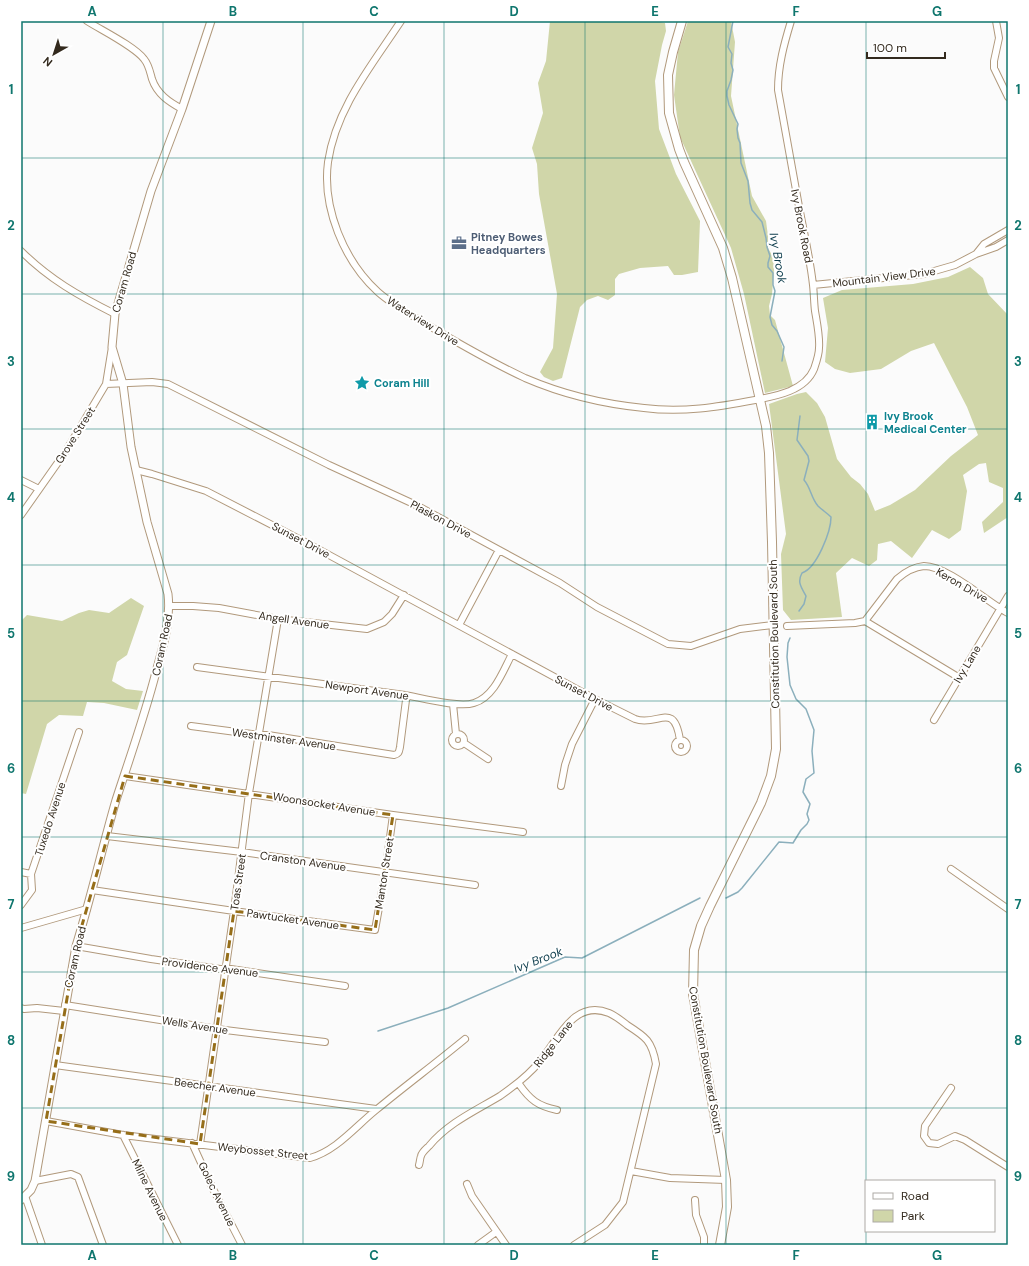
<svg xmlns="http://www.w3.org/2000/svg" width="1029" height="1266" viewBox="0 0 1029 1266" font-family="'DM Sans',sans-serif">
  <style>
    .green { fill: #d0d6a9 }
    .lines { fill: none; stroke-linecap: round; stroke-linejoin: round }
    .stream { stroke: #8bafbc; stroke-width: 1.5 }
    .minor-casing { stroke: #b1997c; stroke-width: 8 }
    .tertiary-casing { stroke: #b1997c; stroke-width: 9 }
    .secondary-casing { stroke: #b1997c; stroke-width: 10 }
    .minor { stroke: #fff; stroke-width: 6 }
    .tertiary { stroke: #fff; stroke-width: 7 }
    .secondary { stroke: #fff; stroke-width: 8 }
    .marked { fill: none; stroke: #966e19; stroke-width: 3; stroke-dasharray: 8 5; stroke-linejoin: round }
    .grid { fill: none; stroke: #0f766e; stroke-width: 1; stroke-opacity: 0.55 }
    .labels { text-anchor: middle; dominant-baseline: central; stroke-width: 4; stroke-linejoin: round; paint-order: stroke }
    .street-label { font-size: 11px; fill: #332a1e; stroke: #fff }
    .service-label { font-size: 11px; font-weight: bold; fill: #4e5e75; stroke: #fff; text-anchor: start }
    .culture-label { font-size: 11px; font-weight: bold; fill: #0d838f; stroke: #fff; text-anchor: start }
    .water-label { font-size: 12px; font-style: italic; fill: #0a3a4a; stroke: #fff }
    .neatline { fill: none; stroke: #0f766e; stroke-width: 1.5 }
    .grid-label { font-size: 13px; text-anchor: middle; font-weight: bold; fill: #0f766e }
  </style>
  <rect width="100%" height="100%" fill="#fbfbfb"/>
  <!-- green -->
  <path class="green" d="M550,21H654L665,23L666,31L662,45L655,81L659,129L676,174L700,221L698,272L682,275H674L668,266L640,268L619,274L615,279V295L608,300L598,296L587,300L580,307L562,378L553,381L544,377L540,372L553,348L557,294L539,194L537,164L532,148L543,113L538,83L546,61Z
    M688,21H731L735,42L731,96L752,196L766,221L768,236V248L773,257L774,270L772,294L769,306L770,315L775,320L793,386L765,393L744,294L731,248L680,137L674,95L678,52Z
    M970,267L983,278L988,294L1008,315V517L984,533L982,522L1003,502V488L989,482L986,463L979,464L963,475L967,491L961,530L949,539L932,530L912,558L891,541L878,544L877,560L869,566L852,558L836,573L842,617L791,620L783,610L781,554L786,534L769,404L797,394L806,392L817,403L825,417L837,459L851,477L860,484L868,494L875,511L890,505L915,490L951,456L978,435L967,407L934,343L911,351L881,369L850,373L835,369L825,362L828,328L823,298L842,290L913,284L948,277Z
    M131,598L144,606L127,655L117,662L112,681L126,689L143,691L137,710L104,703L87,702L83,716L59,715L47,724L26,794L21,793V621L27,615L62,621L79,613L89,610L109,613Z"/>
  <g class="lines">
    <!-- stream -->
    <path class="stream" d="M733,21L728,47L732,54L731,63L733,70L731,80L727,91V96L729,105L738,124L737,129L738,138L740,143L741,163L748,181L750,203L752,210L762,222L766,238L767,247L770,256L768,263V267L773,273V285L775,291L770,317L772,325L777,331L784,347L782,361
      M799,611L804,604L806,596C801,587 797,582 802,573C817,568 831,531 831,517C827,513 822,510 818,506C811,498 811,488 804,480L809,461L808,456L797,440L800,416
      M726,898L738,892L742,888L779,842L793,843L801,830L807,824L809,820L807,814L810,804L803,792L806,779L814,773L812,751L814,730L806,709L796,699L790,685L787,657L788,643L790,638
      M378,1031L448,1008L565,957L582,958L700,898"/>
    <!-- minor casing -->
    <g class="minor-casing">
      <path id="minor" d="M87,21C101,30 134,46 144,59C149,65 150,72 152,79C157,94 169,102 182,109
        M401,21C372,65 336,108 328,162C322,208 344,261 378,292C395,307 417,318 436,330C465,347 495,364 525,378C562,394 604,404 644,408C682,413 718,407 755,400C776,396 805,391 814,369C816,363 819,355 819,348C820,337 817,323 815,311C814,303 814,294 813,285C810,257 803,229 798,201C791,164 785,127 778,90C778,66 784,44 791,21
        M996,21L999,38L994,61V68L1008,97
        M21,251C49,279 79,296 115,314
        M976,254L984,244L1008,230
        M813,285L924,274L955,265L976,254L996,247L1008,240
        M106,384L152,382L168,384L329,465L416,505L560,583L597,607L668,644L691,646L740,629L773,625
        M136,470L152,474L206,491L305,542L595,699L635,719C658,727 674,700 680,740
        M21,480L39,489
        M21,515L66,451L106,384L112,347
        M170,606H193L219,608L278,619L367,629L384,622L392,614L404,595
        M865,621L897,579C905,572 913,567 924,566C948,566 987,602 1008,613
        M459,625L499,550
        M787,626L855,623L865,621L958,677
        M197,667C267,677 336,686 405,695C422,698 459,708 474,703C494,697 503,671 512,654
        M453,704L456,734
        M934,720L1008,596
        M191,726L259,735H268L394,755C399,754 399,752 400,747L406,700L407,696
        M452 740a6 6 0 1 1 12 0a6 6 0 1 1-12 0Z
        M675 746a6 6 0 1 1 12 0a6 6 0 1 1-12 0Z
        M464,743L488,759
        M125,776L393,815L523,832
        M561,786L565,765L572,744L595,699
        M107,836L242,852L475,885
        M951,869L1008,909
        M21,872L31,874
        M92,890L234,911L375,930L385,874L393,815
        M21,905L32,890L31,874L79,732
        M21,928L87,909
        M76,946L151,959L220,969H231L345,986
        M65,1005L217,1029L325,1042
        M21,1008L24,1009L37,1008L64,1011
        M55,1065L376,1109
        M519,1084C530,1100 538,1106 557,1110
        M951,1088L925,1126L924,1136L929,1143L938,1144L955,1136L965,1140L1008,1167
        M46,1121L123,1135L310,1158C336,1151 356,1126 376,1110C405,1086 436,1063 465,1039
        M123,1135L178,1245
        M192,1143L212,1187L242,1245
        M200,1144L234,911L249,793L278,619
        M419,1165C420,1162 420,1158 421,1156C422,1152 426,1149 429,1146C448,1123 475,1111 500,1096C516,1085 529,1075 541,1060C559,1038 574,999 609,1013C616,1016 622,1021 627,1025C646,1037 652,1041 656,1064L623,1202L605,1225L574,1245
        M631,1171L670,1178L726,1180
        M35,1181L71,1174L78,1177L103,1245
        M467,1184L472,1196L506,1245
        M25,1196L42,1245
        M695,1200L696,1215L704,1237V1245
        M478,1245L496,1232"/>
    </g>
    <!-- tertiary casing -->
    <g class="tertiary-casing">
      <path id="tertiary" d="M21,1200L31,1190L35,1181L76,946C91,898 102,848 116,800C130,757 145,715 156,672C163,647 171,621 168,594L147,522L131,447L123,384L112,347L115,314L151,191L182,109L211,21"/>
    </g>
    <!-- secondary casing -->
    <g class="secondary-casing">
      <path id="secondary" d="M682,21L673,52L668,75L669,113L679,149L684,162L723,248L732,278L766,426L769,453L772,542L776,749L771,776L761,803L710,906L701,926L694,950L693,994L726,1180L727,1207L720,1245"/>
    </g>
    <!-- minor -->
    <use href="#minor" class="minor"/>
    <!-- tertiary -->
    <use href="#tertiary" class="tertiary"/>
    <!-- secondary -->
    <use href="#secondary" class="secondary"/>
  </g>
  <!-- marked area -->
  <path class="marked" d="M125,776L393,815L375,930L234,911L200,1144L46,1121L76,946Z"/>
  <!-- grid -->
  <path class="grid" d="M163,21V1245M303,21V1245M444,21V1245M585,21V1245M726,21V1245M866,21V1181M21,158H1008M21,294H1008M21,429H1008M21,565H1008M21,701H1008M21,837H1008M21,972H1008M21,1108H1008M866,1231V1245"/>
  <!-- icons -->
  <defs>
    <g id="office-bare" transform="scale(1.2)"><path d="M-6-3h4V-5.5h4V-3h4V5H-6ZM-1-4.5V-3h2v-1.5ZM-6 0V1H6V0Z" fill="#5c6f8a" stroke="#fff" stroke-width="2.5" paint-order="stroke"/></g>
    <g id="sight-bare" transform="scale(1.2)"><path d="M0-6L1.8-2.2L6-1.7L2.9 1.2L3.7 5.4L0 3.3L-3.7 5.4L-2.9 1.2L-6-1.7L-1.8-2.2Z" fill="#0f9aa8" stroke="#fff" stroke-width="2.5" paint-order="stroke"/></g>
    <g id="building-bare" transform="scale(1.2)"><path d="M-4-6H4V6H1V3H-1V6H-4ZM-2.5-4.3h1.7v1.8h-1.7ZM.8-4.3h1.7v1.8H.8ZM-2.5-1h1.7V.8h-1.7ZM.8-1h1.7V.8H.8Z" fill="#0f9aa8" stroke="#fff" stroke-width="2.5" paint-order="stroke"/></g>
  </defs>
  <g fill-rule="evenodd">
    <use href="#office-bare" x="459" y="243"/>
    <use href="#sight-bare" x="362" y="383"/>
    <use href="#building-bare" x="872" y="422"/>
  </g>
  <g class="labels">
    <!-- street labels -->
    <g class="street-label">
      <text transform="translate(802 226) rotate(79)">Ivy Brook Road</text>
      <text transform="translate(884 277) rotate(-7)">Mountain View Drive</text>
      <text transform="translate(124 282) rotate(-74)">Coram Road</text>
      <text transform="translate(423 321) rotate(32)">Waterview Drive</text>
      <text transform="translate(75 435) rotate(-58)">Grove Street</text>
      <text transform="translate(441 519) rotate(28)">Plaskon Drive</text>
      <text transform="translate(301 540) rotate(28)">Sunset Drive</text>
      <text transform="translate(962 585) rotate(30)">Keron Drive</text>
      <text transform="translate(294 620) rotate(8)">Angell Avenue</text>
      <text transform="translate(774 634) rotate(-91)">Constitution Boulevard South</text>
      <text transform="translate(162 645) rotate(-78)">Coram Road</text>
      <text transform="translate(967 664) rotate(-59)">Ivy Lane</text>
      <text transform="translate(367 690) rotate(8)">Newport Avenue</text>
      <text transform="translate(584 693) rotate(28)">Sunset Drive</text>
      <text transform="translate(284 739) rotate(8)">Westminster Avenue</text>
      <text transform="translate(324 804) rotate(9)">Woonsocket Avenue</text>
      <text transform="translate(50 819) rotate(-72)">Tuxedo Avenue</text>
      <text transform="translate(303 861) rotate(8)">Cranston Avenue</text>
      <text transform="translate(384 873) rotate(-81)">Manton Street</text>
      <text transform="translate(238 882) rotate(-82)">Toas Street</text>
      <text transform="translate(293 919) rotate(8)">Pawtucket Avenue</text>
      <text transform="translate(75 957) rotate(-77)">Coram Road</text>
      <text transform="translate(210 967) rotate(7)">Providence Avenue</text>
      <text transform="translate(195 1025) rotate(9)">Wells Avenue</text>
      <text transform="translate(553 1044) rotate(-52)">Ridge Lane</text>
      <text transform="translate(706 1060) rotate(80)">Constitution Boulevard South</text>
      <text transform="translate(215 1087) rotate(8)">Beecher Avenue</text>
      <text transform="translate(263 1151) rotate(6)">Weybosset Street</text>
      <text transform="translate(150 1190) rotate(64)">Milne Avenue</text>
      <text transform="translate(217 1194) rotate(64)">Golec Avenue</text>
    </g>
    <!-- service labels -->
    <g class="service-label">
      <text x="471" y="237">Pitney Bowes<tspan x="471" dy="13">Headquarters</tspan></text>
    </g>
    <!-- culture labels -->
    <g class="culture-label">
      <text x="374" y="383">Coram Hill</text>
      <text x="884" y="416">Ivy Brook<tspan x="884" dy="13">Medical Center</tspan></text>
    </g>
    <!-- water labels -->
    <g class="water-label">
      <text transform="translate(778 258) rotate(80)">Ivy Brook</text>
      <text transform="translate(538 960) rotate(-21)">Ivy Brook</text>
    </g>
  </g>
  <!-- border -->
  <rect width="1029" height="1266" fill="none" stroke="#ffffff" stroke-width="44"/>
  <!-- legend -->
  <rect x="865" y="1180" width="130" height="52" fill="#ffffff" stroke="#adaaa5"/>
  <rect x="873" y="1193" width="20" height="6" fill="#ffffff" stroke="#adaaa5"/>
  <text x="901" y="1200" font-size="12" fill="#332a1e">Road</text>
  <rect x="873" y="1210" width="20" height="12" fill="#d0d6a9" stroke="#adaaa5"/>
  <text x="901" y="1220" font-size="12" fill="#332a1e">Park</text>
  <!-- north arrow -->
  <g transform="translate(54 54) rotate(219)" stroke="#ffffff" stroke-width="3" paint-order="stroke">
  <path d="M0-3L7 15L0 10L-7 15Z" fill="#332a1e"/>
  <text y="-6" font-size="11" font-weight="bold" text-anchor="middle" fill="#332a1e">N</text>
  </g>
  <!-- scale -->
  <path d="M867 52v6h78v-6" fill="none" stroke="#332a1e" stroke-width="2"/>
  <text x="873" y="52" font-size="12" fill="#332a1e" stroke="#ffffff" stroke-width="3" paint-order="stroke">100 m</text>
  <rect x="22" y="22" width="985" height="1222" class="neatline"/>
  <g class="grid-label">
    <text x="92" y="16">A</text>
    <text x="233" y="16">B</text>
    <text x="374" y="16">C</text>
    <text x="514" y="16">D</text>
    <text x="655" y="16">E</text>
    <text x="796" y="16">F</text>
    <text x="937" y="16">G</text>
    <text x="11" y="94">1</text>
    <text x="1018" y="94">1</text>
    <text x="11" y="230">2</text>
    <text x="1018" y="230">2</text>
    <text x="11" y="366">3</text>
    <text x="1018" y="366">3</text>
    <text x="11" y="502">4</text>
    <text x="1018" y="502">4</text>
    <text x="11" y="638">5</text>
    <text x="1018" y="638">5</text>
    <text x="11" y="773">6</text>
    <text x="1018" y="773">6</text>
    <text x="11" y="909">7</text>
    <text x="1018" y="909">7</text>
    <text x="11" y="1045">8</text>
    <text x="1018" y="1045">8</text>
    <text x="11" y="1181">9</text>
    <text x="1018" y="1181">9</text>
    <text x="92" y="1260">A</text>
    <text x="233" y="1260">B</text>
    <text x="374" y="1260">C</text>
    <text x="514" y="1260">D</text>
    <text x="655" y="1260">E</text>
    <text x="796" y="1260">F</text>
    <text x="937" y="1260">G</text>
  </g>
</svg>
